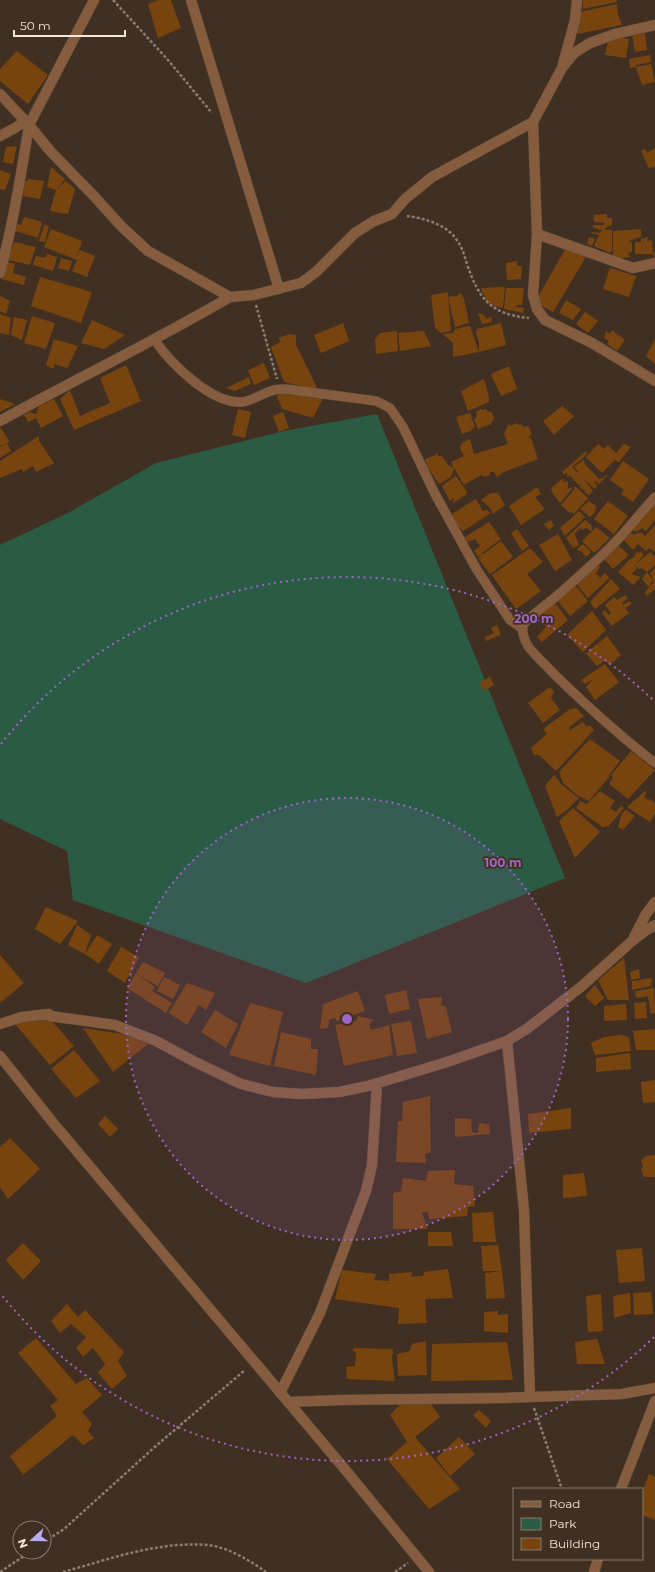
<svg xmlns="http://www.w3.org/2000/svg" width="655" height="1572" viewBox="0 0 655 1572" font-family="Montserrat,sans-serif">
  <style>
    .green { fill: #2a5c45 }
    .building { fill: #774410 }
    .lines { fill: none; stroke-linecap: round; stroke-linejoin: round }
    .service-casing { stroke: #5d4d3f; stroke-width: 10 }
    .minor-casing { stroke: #5d4d3f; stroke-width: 11 }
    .tertiary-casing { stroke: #5d4d3f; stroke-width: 11 }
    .path { stroke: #8b7c70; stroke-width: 2.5; stroke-dasharray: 3 2; stroke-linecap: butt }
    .service { stroke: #855d3e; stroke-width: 9 }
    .minor { stroke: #855d3e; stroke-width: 10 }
    .tertiary { stroke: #855d3e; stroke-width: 10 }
    .ring { fill: none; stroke: #9f64c8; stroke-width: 2; stroke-dasharray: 2 4 }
    .centre { fill: #9f64c8; stroke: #413021; stroke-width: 2 }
    .ring-label { font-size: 12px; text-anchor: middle; font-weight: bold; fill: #9f64c8; stroke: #413021; stroke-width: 3.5; stroke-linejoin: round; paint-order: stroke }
  </style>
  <rect width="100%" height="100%" fill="#413021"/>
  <!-- green -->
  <path class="green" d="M377,414L565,878L306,983L73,900L67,851L0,819V545L68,513L156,463L284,431Z"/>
  <!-- building -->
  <path class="building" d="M159,0H171L181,28L158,38L148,4Z
    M583,0H617L616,2L583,9Z
    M617,4L618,14L622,25L577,34L580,12Z
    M645,33L647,50L635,52L632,35Z
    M609,36L629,39L626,58L605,55Z
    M17,51L48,75L28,104L0,81V69Z
    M650,55L651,62L636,65V67L630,68L629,59Z
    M651,64L655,82L642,85L636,67Z
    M17,146L13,164L3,162L6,147Z
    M655,148V167L649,168L641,151L645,149L647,153Z
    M51,167L65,179L56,190L66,181L75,189L68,214L50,211L56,190L47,187Z
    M0,170L11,174L5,190L0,189Z
    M29,179L44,181L40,199L23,196L25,182Z
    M607,214V218H612V225L605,228L606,230H612V250L610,253L594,246L599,235L591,233L592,232L600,233L602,230L593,228V225H604L605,223L594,222V215Z
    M24,217L42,222L38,238L15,231L17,224L21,225Z
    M44,225L49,226L45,242L39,241Z
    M51,229L82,241L77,257L80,250L95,256L87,277L72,271L77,260L44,247Z
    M641,229V237L629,241L630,243L632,242V252L628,253L630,257L620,258L613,256V231Z
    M589,237L595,239L592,246L587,244Z
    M648,237L647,241L652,240L653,254L655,251V259L653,254H635V242H641V239Z
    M14,242L36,247L30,265L8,260Z
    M566,248L586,257L553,312L535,302Z
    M47,254L57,257L53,271L33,265L36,256L45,258Z
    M61,258L72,261L69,271L58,268Z
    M517,261V266H522L521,279L507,280L506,263Z
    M7,262L15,264L13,273L26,277L24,285L1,279Z
    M610,268L636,276L629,297L603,289Z
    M40,277L92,292L81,323L31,306Z
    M505,287L503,306L502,308L487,303L481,288Z
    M506,288H524L522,305H516L517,307L524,308L523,313L504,309Z
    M448,292V297L454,296L456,297L460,293L464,299L469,323L455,327L448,297L451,331L441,333L435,328L431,295Z
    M0,296L10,301L6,314L0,311Z
    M566,300L581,309L573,320L559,313Z
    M585,312L598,321L588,333L576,324Z
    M478,313L484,315L486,319L491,317L492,322L482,324Z
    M0,314L11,318L9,335L0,333Z
    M32,316L55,323L46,349L24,343Z
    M14,317L27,320L22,340L11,335Z
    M92,320L125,335L104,349L81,343Z
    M343,323L349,341L321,353L314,335Z
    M501,323L506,345L479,352L453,357V343L443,334L453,333L455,329L470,326L479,352V342L476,333L477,329Z
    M612,330L625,340L617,351L607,344L609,341L604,338L606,331L610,334Z
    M397,331L398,351L376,354L375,339L380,333Z
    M424,331L431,346L400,351L398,333Z
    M289,334L296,335V345L318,390L284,382L271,347L280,342L279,338Z
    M54,339L78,346L67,368L55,364L53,369L46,365Z
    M655,339V364L646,356Z
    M264,363L270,378L254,385L248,370Z
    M126,365L141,401L74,430L60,399L70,390L80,416L110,403L100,378Z
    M509,366L517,389L501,396L491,375L493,373Z
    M249,377L251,384L235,391L226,388Z
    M484,379L489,397V402L468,411L461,391Z
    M283,391L323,398L313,418L282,409L277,396Z
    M0,399L15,404L0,412Z
    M54,399L63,416L41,428L36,418L28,422L24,415L30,412L36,414L39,406Z
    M562,406L574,416L554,435L543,421Z
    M238,409L251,412L245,438L232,435Z
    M481,409L483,410L486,409L488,412L491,411L494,418L491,424L478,429L474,419L477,417L476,412Z
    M283,412L289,428L279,432L273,416Z
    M470,413L475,427L470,431L462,434L456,417Z
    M509,423L510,426L517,423L518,425L521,424L523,427L528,426L532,434L528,438H531L538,459L504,472L497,477L494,472H490V475L484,477L481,475L464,485L454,468L451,477L439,484L428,468L425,459L436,455V452L438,456H442L448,465L454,468L451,462L464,456L460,448L462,443L470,439L474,454L508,444L504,434Z
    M0,427L10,442L7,443L11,451L0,458V447L7,443L0,446Z
    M39,436V441L54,463L36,472L33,466L23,472L22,469L0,478V461Z
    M598,444L604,449L608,445L616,453L624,444L631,447L619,462L615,460L602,473L586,457Z
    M586,451L587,453L583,458L572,467L578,473L579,472L574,467L583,460L585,462L584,463L599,479L603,478L606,475H608L599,484L596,481L594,482L597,485L595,489L584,479L593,491L589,495L584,492L585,490L579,488L581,487L569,475V477L566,476L568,474L566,473L564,475L562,472Z
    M623,461L649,479L633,502L621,494L624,490L610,480Z
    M456,476L467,492L466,495L453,503L454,498L450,501L442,486Z
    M562,479H564L563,483L566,481L568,482V489L572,487L571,490L560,503L553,494L551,488Z
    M537,487L541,494L535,497L545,509L521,525L509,506Z
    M574,487H576L588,498L574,514L572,512L570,513L561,505L574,490Z
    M490,493H498L505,505L493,514L491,509L481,500Z
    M476,499L483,511L486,510L491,513L463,531L451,520L452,514Z
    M655,500V520L646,531L642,528L636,532L628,528Z
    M589,501L596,506L595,512L590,517L580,509Z
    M608,501L628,516L614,534L594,519Z
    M579,511L585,517L565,536L560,528Z
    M551,520L554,526L549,530L544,524Z
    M585,520L591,525L592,529L591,531L586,528L582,530L581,528L578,530L575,534L579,545L573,548L566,538Z
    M489,522L501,539L482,553L483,555L478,556L474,551L480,546L475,539L468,542L465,537Z
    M655,525V552L649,548L646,551L638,544L633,550L622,538L628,531L634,535L641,532L645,536Z
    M596,527L610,538L594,553L582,541Z
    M517,529L529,546L522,551L511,533Z
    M558,534L572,560L555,571L539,545Z
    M501,541L513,557L490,574L478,558Z
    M583,544L591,552L586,557L581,551H579L577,549Z
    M618,545L629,555L613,569L602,557Z
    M530,548L543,562L527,574L541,591L516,609L492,575Z
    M640,551L644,555L635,565L650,552L655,556V565L647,572L641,568L639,569L635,565L637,569L632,573L633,575L641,577L633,585L618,572L629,560L633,558L637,552L639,553Z
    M594,563L600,567L595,575H598L600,578L605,573L609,578L588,598L575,582Z
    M655,568V589L647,596L645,592L654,582L650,573Z
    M647,572L653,580L649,587L642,579Z
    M611,579L620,589L595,609L590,602Z
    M575,585L588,601L570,616L557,600Z
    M625,595L628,598L622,603L623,605L629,601L632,604L625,608L629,613L612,626L602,613L605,610L609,615L611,613L605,605L614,597L617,600Z
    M553,600L568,620L542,642L537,637L546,627L537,614Z
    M592,611L606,630L583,652L567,635Z
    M497,625L501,635L486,641L485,637L494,633L491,628Z
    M607,636L621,655L609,665L605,660L597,666L586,653Z
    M605,664L619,682L595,700L586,687L593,679L585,684L581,680Z
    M490,677L494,685L483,691L480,682Z
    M550,687L554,692L551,698L560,710L543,723L528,703Z
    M576,708L584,716L569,727L570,730L583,722L587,727L590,725L594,730L556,771L539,755H534L531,748L547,734L543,729L570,709Z
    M590,739L620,761L609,775V777L589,801L577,795L563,783L559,772Z
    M631,751L655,770L628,799L609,784L613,778L611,775Z
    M554,775L562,785L579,798L567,810L557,817L545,786Z
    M600,791L615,801L610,808L616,812L621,806L624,808L608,827L605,826L604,828L576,808L580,801L587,804Z
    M645,791L646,793L644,797L648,800L650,799L655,803V814L650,822L627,807Z
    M573,808L600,832L575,858L559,821Z
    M626,810L635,816L623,830L618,827L622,813Z
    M46,907L78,921L60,944L35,929Z
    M77,925L91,935L85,954L68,945Z
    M97,935L112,944L99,964L85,954Z
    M121,947L139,957L125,983L107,971Z
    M0,955L24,983L0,1003Z
    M624,958L629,1000H608L598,980Z
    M143,962L165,973L158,986L137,974L155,987L152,991L172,1003L166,1013L127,988Z
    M639,969L640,978L631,980L630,972Z
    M164,977L180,985L173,999L157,991Z
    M652,978L651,986L632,990V981Z
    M187,983L215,993L206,1010L199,1005L187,1025L169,1013Z
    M595,985L604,998L595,1006L585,996Z
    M654,988L655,1013L651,1014L648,996L636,998L635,991Z
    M406,990L410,1009L389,1014L385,995Z
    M358,991L365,1011L337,1021L335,1018L329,1020L328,1028L320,1029L323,1004Z
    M442,997L441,1005L446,1007L452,1032L427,1039L418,999Z
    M646,1002L647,1018L635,1019L634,1003Z
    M250,1003L283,1012L270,1066L229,1055Z
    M626,1004L627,1020L604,1021V1006Z
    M215,1010L238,1024L226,1048L201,1032Z
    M358,1016L374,1020L369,1024L371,1030L389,1025L393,1055L344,1066L335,1025L356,1021Z
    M50,1019L74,1046L50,1065L15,1024L24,1020Z
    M411,1021L417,1053L397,1056L391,1024Z
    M83,1028L122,1034L148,1044L113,1072Z
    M655,1029V1050H636L633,1031Z
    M281,1032L311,1039V1049H318L316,1075L274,1066Z
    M621,1035L629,1037L631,1051L595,1055L591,1043L604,1037Z
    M74,1050L100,1081L76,1098L51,1069Z
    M630,1053L631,1069L596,1072V1058Z
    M655,1080V1102L643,1103L641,1082Z
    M431,1096L430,1102L431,1152L425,1154L426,1163L396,1162L398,1121H402L403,1102Z
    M571,1108V1129L529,1133L528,1114Z
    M105,1116L118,1129L110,1137L98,1124Z
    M455,1118L471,1119L472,1132L478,1133L479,1123L489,1124L490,1134L455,1137Z
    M10,1138L40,1169L8,1199L0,1187V1147Z
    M655,1155V1177H644L641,1170L643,1166L641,1160L646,1156Z
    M455,1170L454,1184L473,1186L475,1206L468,1207L467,1216L429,1219L428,1212H422L427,1229H393V1193L401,1191L403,1178L426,1181L428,1171Z
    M584,1173L587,1196L563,1198V1175Z
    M493,1212L496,1242H473L472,1213Z
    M428,1232H451L453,1246H428Z
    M23,1243L41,1261L23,1280L6,1260Z
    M498,1245L502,1271L505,1298L486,1299L485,1273L502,1271H483L481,1246Z
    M642,1248L645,1281L619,1283L616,1250Z
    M448,1269L453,1298L425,1299L427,1323L398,1324L399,1308L335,1299L342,1270L376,1274L374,1280L389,1281V1274L412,1272L411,1277L423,1276L424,1272Z
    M651,1292L653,1314L634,1315L633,1293Z
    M630,1293L631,1313L614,1318L613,1296Z
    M601,1294L603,1331L588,1332L586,1296Z
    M67,1304L78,1317L85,1310L124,1352L118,1361L127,1376L112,1389L98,1373L105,1364L93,1348L83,1357L76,1348L86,1337L71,1324L60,1333L51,1321Z
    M498,1311V1315L508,1314V1333L484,1331V1312Z
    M36,1338L76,1384L87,1378L102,1395L82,1412L92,1424L88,1431L94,1438L83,1445L73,1435L23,1475L10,1456L57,1416L50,1406L58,1400L18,1353Z
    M597,1339L605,1364H577L575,1342Z
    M426,1341L427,1375L398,1376L397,1354L410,1351L412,1344Z
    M507,1342L513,1380L431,1381L432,1344Z
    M355,1348L393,1349L392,1360L395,1381L347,1379L346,1367L355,1366L356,1353L352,1350Z
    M406,1398H427L440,1417L415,1437L460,1489L429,1509L387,1459L407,1442L390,1415Z
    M479,1410L491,1421L486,1428L473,1415Z
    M459,1437L475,1454L450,1476L436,1458Z
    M649,1474L655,1477V1520L642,1515V1492Z"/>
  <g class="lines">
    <!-- service casing -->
    <g class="service-casing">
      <path id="service" d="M154,339C170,363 211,404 242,402C252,401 261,394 271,391C276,389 281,389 286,389L376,401L390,408L403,427L435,494L477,570L510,620L523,629
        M655,497C643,510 633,523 621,536C602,557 580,575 559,594C553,600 524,620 523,626C521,631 525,641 528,646C535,656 547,666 555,675C587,706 620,736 655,763"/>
    </g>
    <!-- minor casing -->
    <g class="minor-casing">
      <path id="minor" d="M191,0L279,289
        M655,25L615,34L590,43L574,53L562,68L533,122L537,234L533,295L537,309L545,320L592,343L655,381
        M563,64L575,20L577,0
        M0,94L29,125L94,0
        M0,136L15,128L25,121
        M537,234L633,268L655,263
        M0,273C13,224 21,175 29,125L51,152L94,196L121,226L148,251L230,297C155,341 76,379 0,421
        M230,297L254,295L301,283L316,272L355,233L374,221L392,214L405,199L432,177L533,122
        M634,937L646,914L655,902
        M0,1024L22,1017L49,1014L50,1016L115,1025L156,1041L195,1062L241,1084L273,1092L302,1094L339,1092L368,1086L447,1062L507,1041L528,1028L582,986L631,942L645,931L655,925
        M507,1041L524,1210L530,1397
        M280,1393L320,1313L366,1191L372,1165L377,1083
        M288,1402L341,1400L502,1398L622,1394L655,1388
        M621,1489L655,1401
        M594,1572L598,1559"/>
    </g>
    <!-- tertiary casing -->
    <g class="tertiary-casing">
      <path id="tertiary" d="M0,1056L54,1124L343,1467L429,1572"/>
    </g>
    <!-- path -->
    <path class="path" d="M113,0L168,60L212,113
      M407,216C423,218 446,224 456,239C462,246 464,255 467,264C479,299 490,314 529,318
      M256,305L277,379
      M534,1408L562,1489
      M44,1542L64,1529L157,1445L245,1370
      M0,1572L30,1552
      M63,1572C110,1559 158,1541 208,1545C227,1547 251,1561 266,1572
      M395,1572L408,1563"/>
    <!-- service -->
    <use href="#service" class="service"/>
    <!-- minor -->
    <use href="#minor" class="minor"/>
    <!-- tertiary -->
    <use href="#tertiary" class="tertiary"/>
  </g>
  <!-- distance rings -->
  <circle cx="347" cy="1019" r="221" fill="#9f64c8" fill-opacity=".12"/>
  <g class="ring">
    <circle cx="347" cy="1019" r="221"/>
    <path d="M654 1337A442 442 0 0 1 1 1294M1 744A442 442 0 0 1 654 701"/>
  </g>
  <circle cx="347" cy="1019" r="6" class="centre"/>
  <g class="ring-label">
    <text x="534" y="623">200 m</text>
    <text x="503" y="867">100 m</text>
  </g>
  <!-- legend -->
  <rect x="513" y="1488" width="130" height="72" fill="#413021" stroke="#88796c"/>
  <rect x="521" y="1501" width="20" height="6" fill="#855d3e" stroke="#88796c"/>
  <text x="549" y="1508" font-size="12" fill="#f2e6dd">Road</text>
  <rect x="521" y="1518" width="20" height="12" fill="#2a5c45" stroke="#88796c"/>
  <text x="549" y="1528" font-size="12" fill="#f2e6dd">Park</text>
  <rect x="521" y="1538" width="20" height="12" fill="#774410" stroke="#88796c"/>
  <text x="549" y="1548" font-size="12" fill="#f2e6dd">Building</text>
  <!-- north arrow -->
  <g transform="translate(32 1540) rotate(249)"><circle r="19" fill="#413021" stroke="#88796c"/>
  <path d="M0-3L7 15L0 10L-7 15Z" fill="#b8abf7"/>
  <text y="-6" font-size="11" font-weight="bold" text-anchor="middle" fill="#f2e6dd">N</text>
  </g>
  <!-- scale -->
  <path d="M14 30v6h111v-6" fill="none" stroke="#f2e6dd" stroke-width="2"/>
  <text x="20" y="30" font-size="12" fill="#f2e6dd" stroke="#413021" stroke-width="3" paint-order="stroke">50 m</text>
</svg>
